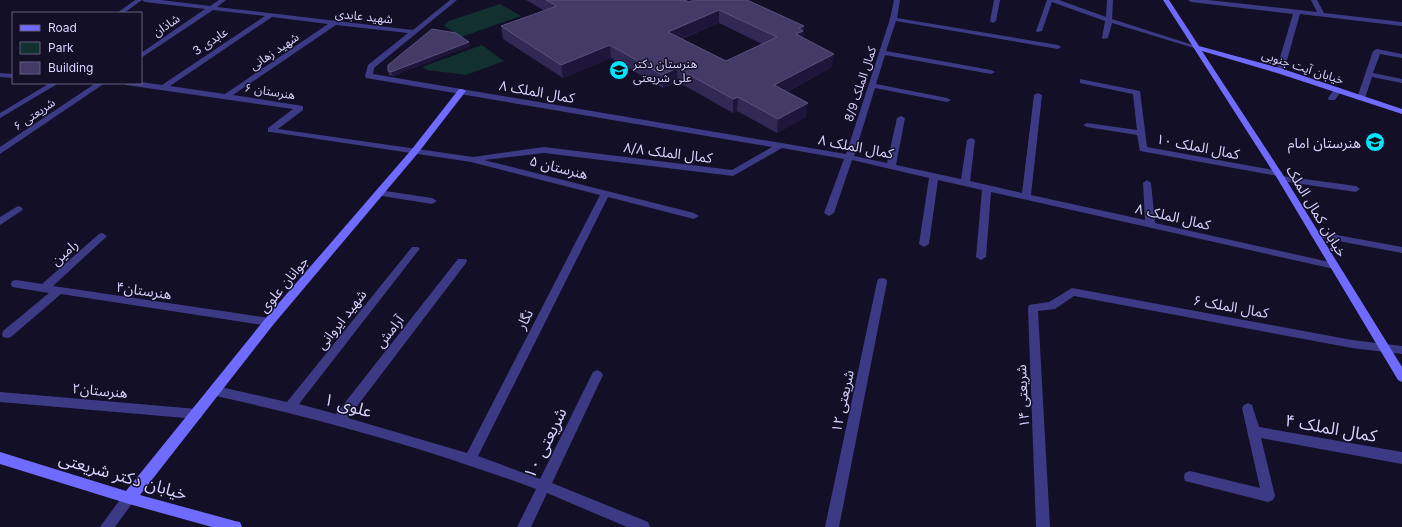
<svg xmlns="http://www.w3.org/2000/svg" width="1402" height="527" viewBox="0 0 1402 527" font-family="Inter,'Noto Sans Arabic',sans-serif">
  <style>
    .green { fill: #12302f }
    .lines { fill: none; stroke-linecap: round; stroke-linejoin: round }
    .street { fill: #3d3a85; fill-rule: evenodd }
    .secondary { fill: #6f6bff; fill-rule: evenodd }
    .wall { fill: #312854; fill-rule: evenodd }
    .shaded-wall { fill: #1d163a }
    .building { fill: #433a66; stroke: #5a527e; fill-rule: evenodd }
    .labels { text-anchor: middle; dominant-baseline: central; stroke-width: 3; stroke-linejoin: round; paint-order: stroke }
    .far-street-label { font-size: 12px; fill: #d9d4ff; stroke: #130f26 }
    .far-poi-label { font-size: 12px; fill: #d9d4ff; stroke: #130f26; text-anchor: start }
    .street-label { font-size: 14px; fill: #d9d4ff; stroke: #130f26 }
    .poi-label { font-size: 14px; fill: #d9d4ff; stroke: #130f26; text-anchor: end }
    .near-street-label { font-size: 17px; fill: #d9d4ff; stroke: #130f26 }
  </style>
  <rect width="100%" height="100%" fill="#130f26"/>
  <!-- green -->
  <path class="green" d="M500,4L521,16L461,37L444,26L449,21Z
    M482,45L504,61L466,75L427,70L422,67Z"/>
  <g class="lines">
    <!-- street -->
    <path class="street" d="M135,0H161L210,6L219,0H226L217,7L413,30L450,0H457L374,68L373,74L846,154L890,19L894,0H900L897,18L1058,45L1061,47L1058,49L896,21L886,51L991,70L995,72L991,74L885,55L876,84L947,98L951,100L947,102L875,88L854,156L887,163L897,118L901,116L905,118L896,165L961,179L967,140L971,138L975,140L970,181L1022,193L1034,95L1038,93L1042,95L1031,195L1145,220L1143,183L1147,180L1151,183L1155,223L1334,263L1339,266L1334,269L991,192L986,257L981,260L976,257L982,190L938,180L929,244L924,247L919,244L929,178L852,160L834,213L829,216L824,213L844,159L782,148L733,176L544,153L484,160L694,213L699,216L694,219L608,197L478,456L540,479L593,372L597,370L601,372L603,375L552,483L648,522L650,527H627L547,493L531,527H517L536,489C431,450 325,420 216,396L212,394L210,391L212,388L216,386L287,402L412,247H418L420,249L418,251L299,404L336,414L458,259H466L467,261L466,263L348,418L467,453L600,195L471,162L271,132H268V128L293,109L126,85L125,83L141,82L162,85L265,16L213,10L141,58V53L205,9L145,2L142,0L124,13H117ZM272,17L328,24L225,94L170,86ZM336,25L408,33L368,65L365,76L366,78L772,147L732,170L544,147L473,157L278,129L303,110V106L233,95Z
      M994,0H1000L996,21L993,23L990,21Z
      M1047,0H1059L1106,17L1107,0H1113L1112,19L1199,47L1194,48L1112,23L1108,38L1103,39L1102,38L1105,21L1052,2L1042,31L1037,32L1036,31Z
      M1188,0H1208L1317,12L1311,0H1317L1324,13L1402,22V26L1300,14L1284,71L1280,73L1276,71L1293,14L1191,2Z
      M1377,49L1402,54V58L1380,54L1373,73L1402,79V83L1372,77L1365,98L1364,100H1358L1357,98L1373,51Z
      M0,73L13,74V78L0,77Z
      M1080,79L1140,91L1147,147L1279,171L1282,172V176L1356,186L1360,189L1356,192L1281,181L1278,180V176L1140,151L1137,135L1087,127L1083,125L1087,123L1137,130L1133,94L1080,83Z
      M50,83H59L0,118V113Z
      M96,83H105L0,154V147Z
      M1335,88H1341L1342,90L1335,100H1329L1328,98Z
      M379,190L432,198L437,201L432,204L376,195L374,193Z
      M18,206L21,207L23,209L21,211L0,225V217Z
      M1315,231L1402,247V253L1312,236L1310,234L1312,232Z
      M102,233L107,236L105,238L53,286L269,318L273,319L274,322L273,325L269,326L61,294L11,337L7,338L3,337L2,334L3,331L49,293L12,287L11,284L12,281L16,280L42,284L99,234Z
      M882,278L886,279L887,282L839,527H825L877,282L878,279Z
      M1072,288L1352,340L1402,346V354L1352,348L1074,296L1055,309L1038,311L1050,527H1036L1028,308L1029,305L1049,302Z
      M0,392L197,409L201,410L203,414L201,418L197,419L0,402Z
      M1248,403L1252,405L1259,427L1402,452V464L1261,438L1275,496L1273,500L1268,502L1185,481L1184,477L1185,473L1190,471L1260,488L1242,408L1244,405Z
      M129,492L134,494L136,498L115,527H100L124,494Z"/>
    <!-- secondary -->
    <path class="secondary" d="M1163,0H1169L1199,46L1283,69L1402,109V114L1277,73L1202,51L1285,178L1402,367V382L1398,380L1277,178Z
      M459,89H462L466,91L418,153L273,325L140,495L235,521L240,522L242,527H212L129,504L0,464V452L126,491L265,319L412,149Z"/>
  </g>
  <!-- wall -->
  <path class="wall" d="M526,0H685L689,2L804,26L803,38L832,67L787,92L806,117L777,133L737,111L733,113L678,82L663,88L611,58L563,78L503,39L501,26L545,11ZM719,23L762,44L726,61L682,39Z
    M469,42L470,46L393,76L389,75L388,71Z"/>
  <!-- shaded-wall -->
  <path class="shaded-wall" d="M719,10V23L668,44V32Z
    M804,26L802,44L796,34L799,28Z
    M469,42L470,46L393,76L391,72Z
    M610,45L611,58L563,78L561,65Z
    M834,54L832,67L773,99L774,85Z
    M677,68L678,82L663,88L662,75Z
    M738,97L737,111L733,113V99Z
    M808,103L806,117L777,133L778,119Z"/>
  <!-- building -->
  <path class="building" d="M546,0H685L689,2L694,0H747L804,26L799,28L803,31L796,34L834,54L774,85L808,103L778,119L738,97L733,99L677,68L662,75L610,45L561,65L501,26L557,6ZM719,10L777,37L726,61L668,32Z
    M432,29L456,33L469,42L391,72L388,71V65Z"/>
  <!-- icons -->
  <defs>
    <g id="school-disc" transform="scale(1)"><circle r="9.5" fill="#00e5ff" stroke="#130f26"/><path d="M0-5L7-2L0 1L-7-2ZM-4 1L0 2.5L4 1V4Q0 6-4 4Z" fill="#111"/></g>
  </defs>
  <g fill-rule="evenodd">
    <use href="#school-disc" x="619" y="70"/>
    <use href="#school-disc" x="1375" y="142"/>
  </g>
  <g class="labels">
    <!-- far-street labels -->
    <g class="far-street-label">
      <text transform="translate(364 16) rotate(6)">شهید عابدی</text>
      <text transform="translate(166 25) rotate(-34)">شاذان</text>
      <text transform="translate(210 41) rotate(-34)">عابدی 3</text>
      <text transform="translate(274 51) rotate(-34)">شهید زهانی</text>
      <text transform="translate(1303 67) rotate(18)">خیابان آیت جنوبی</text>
      <text transform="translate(860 84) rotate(-72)">کمال الملک 8/9</text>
      <text transform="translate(270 91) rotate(9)">هنرستان ۶</text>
      <text transform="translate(34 114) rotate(-34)">شریعتی ۶</text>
    </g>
    <!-- far-poi labels -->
    <g class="far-poi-label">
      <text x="633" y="63">هنرستان دکتر<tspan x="633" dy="14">علی شریعتی</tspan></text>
    </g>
    <!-- street labels -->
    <g class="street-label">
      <text transform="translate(537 91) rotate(10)">کمال الملک ۸</text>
      <text transform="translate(856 146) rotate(11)">کمال الملک ۸</text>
      <text transform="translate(1198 146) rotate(11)">کمال الملک ۱۰</text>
      <text transform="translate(668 152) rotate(7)">کمال الملک ۸/۸</text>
      <text transform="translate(559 167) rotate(14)">هنرستان ۵</text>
      <text transform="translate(1317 211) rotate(59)">خیابان کمال الملک</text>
      <text transform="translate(1173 216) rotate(13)">کمال الملک ۸</text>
      <text transform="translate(64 252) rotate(-42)">رامین</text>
      <text transform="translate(283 284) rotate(-50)">جوانان علوی</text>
      <text transform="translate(144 290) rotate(8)">هنرستان۴</text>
      <text transform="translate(1231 306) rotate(10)">کمال الملک ۶</text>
      <text transform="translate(341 319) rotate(-52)">شهید ایروانی</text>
      <text transform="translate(524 319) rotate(-63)">نگار</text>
      <text transform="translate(389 331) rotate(-52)">آرامش</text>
      <text transform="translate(100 390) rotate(5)">هنرستان۲</text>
      <text transform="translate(1022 396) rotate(-93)">شریعتی ۱۴</text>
      <text transform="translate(842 401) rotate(-78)">شریعتی ۱۲</text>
    </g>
    <!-- poi labels -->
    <g class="poi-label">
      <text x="1361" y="142">هنرستان امام</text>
    </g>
    <!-- near-street labels -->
    <g class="near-street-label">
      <text transform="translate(348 405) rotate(16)">علوی ۱</text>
      <text transform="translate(1331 428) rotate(10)">کمال الملک ۴</text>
      <text transform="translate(545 443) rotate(-64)">شریعتی ۱۰</text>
      <text transform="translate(123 476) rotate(16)">خیابان دکتر شریعتی</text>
    </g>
  </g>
  <!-- legend -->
  <rect x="12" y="12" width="130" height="72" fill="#130f26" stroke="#625e7d"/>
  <rect x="20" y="25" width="20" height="6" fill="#6f6bff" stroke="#625e7d"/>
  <text x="48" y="32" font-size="12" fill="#d9d4ff">Road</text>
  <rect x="20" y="42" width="20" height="12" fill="#12302f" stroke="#625e7d"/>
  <text x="48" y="52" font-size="12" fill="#d9d4ff">Park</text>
  <rect x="20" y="62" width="20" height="12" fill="#433a66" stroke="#625e7d"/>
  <text x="48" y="72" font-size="12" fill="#d9d4ff">Building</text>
</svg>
